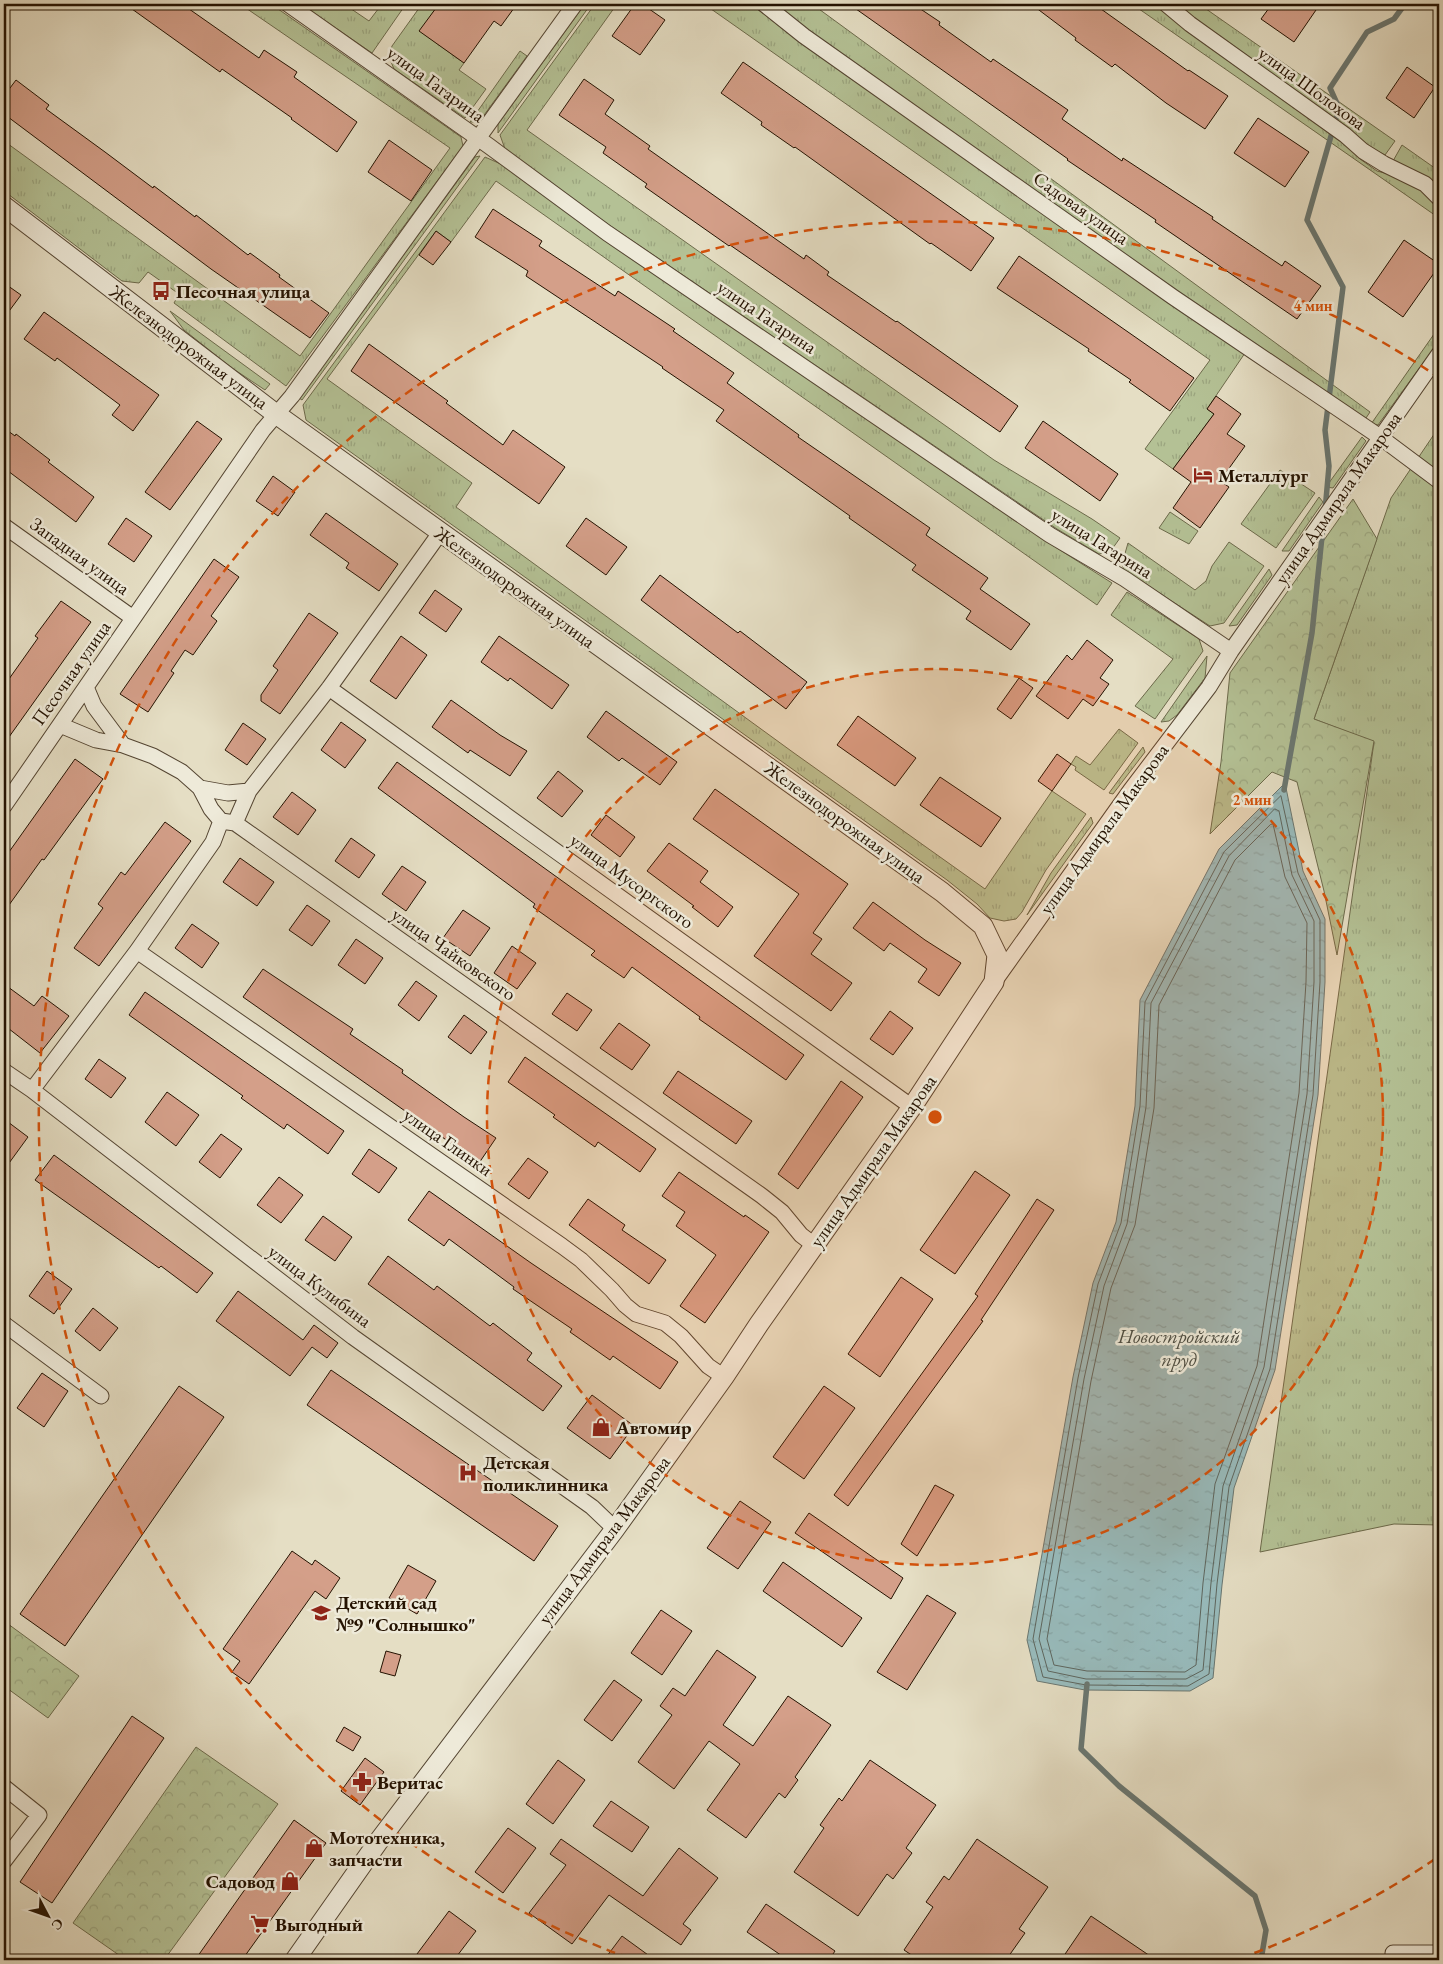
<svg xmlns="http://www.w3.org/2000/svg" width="1443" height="1964" viewBox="0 0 1443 1964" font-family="'EB Garamond',serif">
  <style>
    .grass { fill: url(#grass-tufts); stroke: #6c6a4b }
    .forest { fill: url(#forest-crowns); stroke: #6c6a4b }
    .water { fill: url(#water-ripples); stroke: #6a7771 }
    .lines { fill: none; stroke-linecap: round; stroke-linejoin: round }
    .shore { stroke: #5e665e; stroke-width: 1 }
    .stream { stroke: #6a7771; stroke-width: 5.5 }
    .building { fill: #d49f89; stroke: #241201 }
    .minor-casing { stroke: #544532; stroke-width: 17 }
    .tertiary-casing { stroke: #544532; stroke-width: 21 }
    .minor { stroke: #eeead9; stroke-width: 15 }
    .tertiary { stroke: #eeead9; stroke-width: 19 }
    .ring { fill: none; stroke: #d4520b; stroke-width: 2.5; stroke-dasharray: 9 6 }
    .labels { text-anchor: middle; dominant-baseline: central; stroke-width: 5; stroke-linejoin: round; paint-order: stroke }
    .street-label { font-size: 19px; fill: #241201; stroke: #eeead9 }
    .poi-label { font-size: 19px; font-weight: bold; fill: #241201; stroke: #eeead9; text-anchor: start }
    .water-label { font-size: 20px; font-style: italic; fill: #4d4d42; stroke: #eeead9 }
    .centre { fill: #d4520b; stroke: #eeead9; stroke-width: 2.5 }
    .ring-label { font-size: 15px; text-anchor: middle; font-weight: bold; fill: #d4520b; stroke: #eeead9; stroke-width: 5; stroke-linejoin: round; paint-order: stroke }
  </style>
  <defs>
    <pattern id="grass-tufts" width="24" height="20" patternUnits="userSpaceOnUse" patternTransform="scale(1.25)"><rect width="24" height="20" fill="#b4c195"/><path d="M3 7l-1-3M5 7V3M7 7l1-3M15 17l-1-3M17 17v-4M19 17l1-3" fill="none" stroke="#9ba57f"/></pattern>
    <pattern id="forest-crowns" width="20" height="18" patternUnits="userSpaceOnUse" patternTransform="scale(1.25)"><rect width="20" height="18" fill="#b4c195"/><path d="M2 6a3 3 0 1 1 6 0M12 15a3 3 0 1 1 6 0" fill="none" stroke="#9ba57f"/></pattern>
    <pattern id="water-ripples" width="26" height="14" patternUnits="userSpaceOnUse" patternTransform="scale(1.25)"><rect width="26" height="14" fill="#98bbbc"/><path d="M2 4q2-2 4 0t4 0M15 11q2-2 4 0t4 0" fill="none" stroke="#83a0a0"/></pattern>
  </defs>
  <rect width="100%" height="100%" fill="#e5dec4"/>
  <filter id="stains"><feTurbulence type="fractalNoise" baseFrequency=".004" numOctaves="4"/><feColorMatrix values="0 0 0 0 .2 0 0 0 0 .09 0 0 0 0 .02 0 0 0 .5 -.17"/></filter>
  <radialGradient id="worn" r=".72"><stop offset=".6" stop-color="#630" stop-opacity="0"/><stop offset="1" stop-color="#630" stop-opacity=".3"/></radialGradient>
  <!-- grass -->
  <path class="grass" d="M240,4H271L461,137L463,146L286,386L174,303L179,294L148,272L139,283L122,281L4,191V141L300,356L450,148Z
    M301,4H344L369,21L382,4H406L372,53Z
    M422,4H439L420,31L464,63L459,70L486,89L465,118L394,69L389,57L392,46Z
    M585,4H591L498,133V124Z
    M595,4H617L527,130L994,460L1092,519L1120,538L1110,552L1099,554L1057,529L609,225L505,149L500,135Z
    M704,4H751L802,44L1245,353L1207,409L1214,414L1173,469L1145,449L1210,360Z
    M772,4H812L1370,412L1364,421L1179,293L805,30Z
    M1132,4H1156L1344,140L1360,159L1377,171L1396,176L1421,188L1439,205V218Z
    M1177,4H1199L1395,141L1385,155L1368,146L1194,20Z
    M520,51L527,56L479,122H470Z
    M1402,145L1439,171V191L1393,161Z
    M480,156L302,400L299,398L475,157Z
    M485,157L503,165L602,238L1049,543L1112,583L1097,605L496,181L451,242L436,231L327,379L472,483L456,507L794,753L985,889L1052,791L1086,814L1046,870L1022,912L1016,919L1004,921L990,918L977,904L947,880L306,420L303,405Z
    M170,311L270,384L265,390L232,368L184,330Z
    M1439,327V341L1378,425L1371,424Z
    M1439,427V552L1435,559L1439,562V1525L1394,1524L1260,1552L1374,742L1314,719L1391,498Z
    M1362,437L1366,441L1333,488L1326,487Z
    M1280,470L1315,493L1276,548L1241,524Z
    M1319,497L1323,502L1289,551H1282Z
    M1170,512L1198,531L1189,544L1159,528Z
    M1229,542L1264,566L1224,623L1210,626L1124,570L1122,564L1128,543L1195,590L1206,581L1212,566Z
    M1269,569L1272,575L1237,625L1229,626Z
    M1127,592L1199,639L1203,651L1155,719L1135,706L1173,659L1111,615Z
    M1207,656L1205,678L1177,715L1169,721L1161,722Z
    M1119,729L1138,743L1104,790L1075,770L1076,767L1071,764L1076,756L1090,765Z
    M1143,747L1145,752L1113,794L1109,793Z
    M1091,817L1093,823L1027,915L1051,873Z"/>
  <!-- forest -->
  <path class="forest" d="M1353,499L1377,539L1314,719L1374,741L1337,955L1324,891L1297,782L1272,772L1210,834L1221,762L1230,673Z
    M4,1621L79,1676L48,1718L4,1686Z
    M196,1747L278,1804L164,1960H126L73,1923Z"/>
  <!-- water -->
  <path class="water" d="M1285,783L1303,871L1325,919V982L1318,1095L1275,1370L1234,1488L1222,1585L1213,1678L1190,1691L1085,1690L1037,1681L1027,1640L1073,1377L1093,1283L1116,1222L1135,1106L1140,1000L1219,849Z"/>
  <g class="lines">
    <!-- shore -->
    <path class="shore" d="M1281,796L1298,873L1320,920V982L1313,1095L1270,1369L1229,1487L1217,1584L1209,1674L1188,1686L1086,1685L1043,1677L1033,1639L1078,1378L1098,1284L1121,1223L1140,1106L1145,1002L1224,852Z
      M1275,809L1279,811L1292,875L1314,921V982L1307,1094L1264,1367L1223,1486L1211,1583L1203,1670L1186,1679H1086L1048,1671L1039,1639L1084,1379L1104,1286L1127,1224L1146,1107L1151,1003L1229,856Z
      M1273,824L1285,877L1307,923L1306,982L1299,1093L1257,1366L1215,1484L1203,1583L1196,1665L1185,1672L1087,1671L1054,1665L1047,1639L1091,1381L1111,1288L1135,1225L1154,1108L1159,1005L1235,860L1270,825Z"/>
    <!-- stream -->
    <path class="stream" d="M1325,511L1329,466L1325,430L1343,287L1307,220L1339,108L1330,88L1367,32L1394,19L1405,4
      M1284,790L1312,633L1323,527
      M1087,1684L1081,1749L1119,1786L1255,1896L1266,1930L1261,1960"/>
  </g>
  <!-- building -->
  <path class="building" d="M125,4H182L259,58L264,50L297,72L294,77L357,122L337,152L291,119L292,118L222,69L220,72Z
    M439,4H517L501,26L494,21L464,63L419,31Z
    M635,4H642L665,20L640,55L612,36Z
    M849,4H913L940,22L939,25L991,62L993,59L1068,110L1062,119L1122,161L1123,158L1213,217L1212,219L1282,266L1285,261L1321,286L1297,319L1155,222L1156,220L1067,160L1068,159Z
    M1031,4H1094L1188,71L1189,70L1228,96L1205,129L1166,103L1115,64L1112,67L1075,40L1076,38Z
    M1272,4H1307L1316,10L1294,42L1261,19Z
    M743,62L994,238L971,271L931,243L930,244L795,147L794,148L761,125L762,122L721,93Z
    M1407,67L1435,87L1414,118L1386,98Z
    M584,79L614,100L605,114L650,146L648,149L804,259L806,255L829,272L827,275L896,322L897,321L1018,406L1000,432L730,245L729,246L645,187L647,184L603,153L606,147L559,115Z
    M16,80L49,105L46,109L105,152L153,188L154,186L195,217L196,215L248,255L250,253L280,275L279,277L329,313L310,338L211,269L4,114V96Z
    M1258,118L1309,152L1285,187L1234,153Z
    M389,140L432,170L411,201L368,172Z
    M493,209L542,241L539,246L615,296L618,291L675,329L673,331L734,373L727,383L799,435L798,437L930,528L926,535L988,578L980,589L1030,624L1011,650L966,619L971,611L912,570L916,565L849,518L850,516L716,421L724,410L662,368L663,367L526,276L528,271L475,237Z
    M436,231L451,242L433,265L419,255Z
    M1404,240L1439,264V266L1403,317L1368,292Z
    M1019,256L1194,378L1170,411L1129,382L1131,380L1088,351L1089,349L997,288Z
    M4,283L21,295L4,318Z
    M44,312L159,395L133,431L112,415L120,405L57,358L55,361L24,339Z
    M369,344L448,401L446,403L503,445L513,430L565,467L539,504L351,371Z
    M1216,396L1241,414L1227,434L1245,446L1220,481L1229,487L1200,528L1173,508L1191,482L1173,469L1214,414L1207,409Z
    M197,421L222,439L170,510L145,492Z
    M1043,421L1118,474L1100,501L1025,448Z
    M4,428L15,436L16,434L50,460L48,462L94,497L76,522L4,468Z
    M273,476L295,492L278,516L256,501Z
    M326,513L398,564L379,591L346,568L349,563L310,535Z
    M126,518L152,536L134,562L108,544Z
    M586,518L627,547L606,575L566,546Z
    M214,559L239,577L211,616L217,621L193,655L185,650L171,671L174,673L148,712L120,694Z
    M660,575L738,633L740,631L807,682L786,709L641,600Z
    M435,590L462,609L446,632L419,613Z
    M61,601L91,622L4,744V686L38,638L35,636Z
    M309,613L338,633L280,714L261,701V695L278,670L273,666Z
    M401,636L427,655L396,699L370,681Z
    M499,636L569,685L552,709L510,678L508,681L481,662Z
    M1087,640L1113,660L1100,678L1109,684L1093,706L1083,699L1068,719L1036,696L1067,655L1072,660Z
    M1019,678L1033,688L1011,719L997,709Z
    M451,700L500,735L527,751L510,776L470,750L468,753L432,727Z
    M606,711L677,762L660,785L622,758L619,761L587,737Z
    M858,716L916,758L895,786L837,745Z
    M341,722L366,740L345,768L321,750Z
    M243,723L266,739L247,765L225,750Z
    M1057,754L1071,764L1052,791L1038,781Z
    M75,759L103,779L44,860L42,859L4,912V859Z
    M397,762L804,1055L786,1080L699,1019L700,1017L632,967L624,978L591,955L595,951L533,907L535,904L378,788Z
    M558,771L583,791L562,817L537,798Z
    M940,777L1001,818L981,847L920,805Z
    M715,789L848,884L813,933L822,939L811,954L852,983L831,1011L754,956L799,894L693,819Z
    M292,792L316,810L298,835L273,817Z
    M606,815L635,837L620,857L591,835Z
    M165,822L191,841L99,966L74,948L103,908L98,904L121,872L125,875Z
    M351,838L375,855L359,878L335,861Z
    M669,843L708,871L700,882L733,907L718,927L692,907L694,906L647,871Z
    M240,858L274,882L257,906L223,882Z
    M402,866L426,882L406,911L382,894Z
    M873,902L925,940L961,963L939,996L918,982L927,969L890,943L884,951L853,928Z
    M307,905L330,921L312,946L289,930Z
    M463,910L490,928L470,956L443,938Z
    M192,924L219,943L202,968L175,948Z
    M356,939L383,958L365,984L338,965Z
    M512,946L536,963L517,989L494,973Z
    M263,969L353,1029L350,1034L403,1070L402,1073L464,1117L496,1138L479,1163L243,997Z
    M416,981L437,996L419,1021L398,1005Z
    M4,984L34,1006L42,996L69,1016L40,1053L4,1025Z
    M145,992L344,1131L328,1154L287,1124L284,1129L241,1098L243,1096L129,1015Z
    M567,993L592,1010L577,1031L552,1014Z
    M890,1011L913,1028L893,1055L870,1039Z
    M464,1015L487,1032L471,1054L448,1037Z
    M619,1023L650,1045L632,1070L600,1048Z
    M525,1057L656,1149L640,1172L598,1142L595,1147L553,1117L555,1115L508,1082Z
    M99,1059L126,1078L111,1098L85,1079Z
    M678,1071L752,1121L736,1144L663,1093Z
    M841,1081L863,1097L798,1189L778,1174Z
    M167,1092L199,1115L176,1146L145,1122Z
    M4,1119L28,1137L4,1170Z
    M221,1134L242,1149L220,1178L199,1162Z
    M369,1149L397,1168L379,1193L352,1174Z
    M54,1155L213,1273L197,1293L161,1266L159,1268L35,1180Z
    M528,1158L548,1172L529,1199L508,1184Z
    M975,1171L1010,1195L955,1274L920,1250Z
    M679,1172L744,1217L745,1215L769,1232L705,1323L680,1306L716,1255L676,1226L685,1212L662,1196Z
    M279,1177L303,1195L281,1223L257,1205Z
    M429,1191L531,1263L678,1362L660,1389L613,1356L610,1360L570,1332L572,1329L513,1289L514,1287L449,1239L444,1246L408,1220Z
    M588,1199L625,1225L622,1230L666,1260L649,1284L569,1225Z
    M1037,1199L1054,1210L981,1320L983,1321L848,1506L834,1495L978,1296L975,1294Z
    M323,1216L352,1237L335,1261L305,1240Z
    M388,1256L434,1290L437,1286L490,1326L493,1323L532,1353L527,1360L562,1386L543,1411L368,1284Z
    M47,1271L72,1289L54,1314L29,1296Z
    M901,1277L933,1299L880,1377L848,1354Z
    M238,1291L303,1340L314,1325L338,1343L327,1358L312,1347L290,1376L216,1321Z
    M93,1308L118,1328L100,1351L75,1331Z
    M331,1370L558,1526L534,1561L307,1405Z
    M42,1373L68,1391L44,1427L17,1408Z
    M179,1386L224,1417L65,1646L20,1614Z
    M824,1386L855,1408L804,1479L773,1457Z
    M592,1395L634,1426L610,1459L567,1428Z
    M935,1485L954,1495L917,1556L901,1544Z
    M740,1501L771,1522L738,1569L707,1548Z
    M809,1513L903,1578L891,1599L795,1533Z
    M292,1551L312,1565L315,1560L340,1578L326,1599L315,1591L249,1684L232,1672L240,1661L223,1649Z
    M783,1562L862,1618L842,1647L763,1591Z
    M408,1565L436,1581L417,1614L389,1598Z
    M927,1595L956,1613L907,1690L877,1672Z
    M661,1610L692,1631L662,1675L631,1653Z
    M717,1650L756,1677L723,1725L753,1746L788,1696L831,1725L795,1777L798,1780L785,1798L779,1793L746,1838L707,1810L740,1764L709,1741L674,1789L638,1762L672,1715L660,1706L673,1688L685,1696Z
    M386,1651L401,1655L395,1676L380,1672Z
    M614,1680L642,1700L612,1741L584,1720Z
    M132,1716L164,1738L52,1903L20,1882Z
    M344,1727L361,1737L353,1751L336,1741Z
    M365,1758L384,1772L360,1805L341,1791Z
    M558,1760L585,1780L553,1824L526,1804Z
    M870,1760L936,1805L906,1848L912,1853L893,1879L887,1874L858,1916L794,1872L824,1828L820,1825L839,1798L842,1801Z
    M611,1801L649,1827L632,1852L593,1826Z
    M294,1820L326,1843L242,1960H195Z
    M508,1828L536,1848L503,1893L475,1872Z
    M561,1839L643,1896L679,1848L718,1878L683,1924L691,1930L681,1945L609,1895L572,1944L529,1913L566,1865L550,1854Z
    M977,1839L1048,1887L1019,1929L1025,1933L1006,1960H919L904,1950L933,1907L926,1902L944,1876L949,1880Z
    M766,1904L835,1951L829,1960H788L747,1932Z
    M449,1911L476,1931L454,1960H425L417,1954Z
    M1091,1916L1156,1960H1061Z
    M622,1936L655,1960H604Z"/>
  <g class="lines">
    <!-- minor casing -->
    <g class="minor-casing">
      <path id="minor" d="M288,4L489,146L607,233L1050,535L1125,579L1231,651
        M764,4L804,36L1173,297L1380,437L1439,481
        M1166,4L1190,24L1345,135L1363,151L1384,164L1425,184L1439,198
        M4,526L133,618
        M86,687L94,706L123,745
        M329,688L912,1107
        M60,725L96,740L123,745L153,756L182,772L200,788L211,809L221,821L235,823L762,1196L782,1212L801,1235L814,1245
        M200,788L228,793L249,791
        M4,806L263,430L292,396L575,4
        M235,823L249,791L329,688L440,533
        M137,951L562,1246L581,1260L612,1290L625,1305L636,1314L665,1323L681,1336L708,1366L724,1377
        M994,982L1130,791L1209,687L1231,651L1439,354
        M4,1071L32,1090L353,1337L592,1507L615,1529
        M32,1090L137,951L213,842L221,821
        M4,1324L101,1396
        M4,1787L39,1815L4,1861
        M1393,1960V1953H1439"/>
    </g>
    <!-- tertiary casing -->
    <g class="tertiary-casing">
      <path id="tertiary" d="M4,206L276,414L942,892L983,926L997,955L994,982L912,1107L759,1324L724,1377L615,1529L378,1842L295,1960"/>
    </g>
    <!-- minor -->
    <use href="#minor" class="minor"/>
    <!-- tertiary -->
    <use href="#tertiary" class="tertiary"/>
  </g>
  <!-- distance rings -->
  <circle cx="935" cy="1117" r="448" fill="#d4520b" fill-opacity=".12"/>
  <g class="ring">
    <circle cx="935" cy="1117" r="448"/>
    <path d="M1435 1859A895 895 0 0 1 1241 1958M629 1958A895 895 0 1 1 1435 375"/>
  </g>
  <!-- icons -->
  <defs>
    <g id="bus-bare" transform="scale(1.5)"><path d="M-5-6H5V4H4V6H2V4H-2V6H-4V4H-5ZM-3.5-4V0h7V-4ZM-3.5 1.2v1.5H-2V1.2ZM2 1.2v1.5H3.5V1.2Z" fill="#8f2418" stroke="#eeead9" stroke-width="2.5" paint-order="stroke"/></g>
    <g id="hotel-bare" transform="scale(1.5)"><path d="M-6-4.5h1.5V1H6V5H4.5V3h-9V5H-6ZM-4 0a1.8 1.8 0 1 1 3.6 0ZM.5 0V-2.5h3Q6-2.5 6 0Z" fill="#8f2418" stroke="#eeead9" stroke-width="2.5" paint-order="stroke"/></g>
    <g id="shop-bare" transform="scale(1.5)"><path d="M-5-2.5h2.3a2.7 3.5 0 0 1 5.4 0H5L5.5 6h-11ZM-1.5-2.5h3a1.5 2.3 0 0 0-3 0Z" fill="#8f2418" stroke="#eeead9" stroke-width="2.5" paint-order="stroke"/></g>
    <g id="hospital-bare" transform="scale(1.5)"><path d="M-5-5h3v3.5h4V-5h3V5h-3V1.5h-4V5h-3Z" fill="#8f2418" stroke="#eeead9" stroke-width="2.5" paint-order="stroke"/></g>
    <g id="school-bare" transform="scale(1.5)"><path d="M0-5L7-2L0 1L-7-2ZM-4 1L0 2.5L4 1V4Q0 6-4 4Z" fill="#8f2418" stroke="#eeead9" stroke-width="2.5" paint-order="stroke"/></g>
    <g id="pharmacy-bare" transform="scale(1.5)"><path d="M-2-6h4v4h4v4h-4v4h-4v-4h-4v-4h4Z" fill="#8f2418" stroke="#eeead9" stroke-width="2.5" paint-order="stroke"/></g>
    <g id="supermarket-bare" transform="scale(1.5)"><path d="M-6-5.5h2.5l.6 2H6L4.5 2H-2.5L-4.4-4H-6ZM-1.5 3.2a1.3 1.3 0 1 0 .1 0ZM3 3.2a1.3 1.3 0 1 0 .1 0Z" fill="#8f2418" stroke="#eeead9" stroke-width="2.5" paint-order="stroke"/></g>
  </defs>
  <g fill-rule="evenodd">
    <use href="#bus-bare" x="161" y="291"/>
    <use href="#hotel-bare" x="1203" y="475"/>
    <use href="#shop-bare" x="601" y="1427"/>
    <use href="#hospital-bare" x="468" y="1473"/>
    <use href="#school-bare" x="321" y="1613"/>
    <use href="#pharmacy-bare" x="362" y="1782"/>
    <use href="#shop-bare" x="314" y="1848"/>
    <use href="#shop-bare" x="290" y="1881"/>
    <use href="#supermarket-bare" x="260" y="1924"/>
  </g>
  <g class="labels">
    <!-- street labels -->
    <g class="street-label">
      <text transform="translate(436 84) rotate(36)">улица Гагарина</text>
      <text transform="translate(1312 88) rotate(36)">улица Шолохова</text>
      <text transform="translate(1081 208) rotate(35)">Садовая улица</text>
      <text transform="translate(767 317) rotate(34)">улица Гагарина</text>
      <text transform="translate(189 347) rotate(37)">Железнодорожная улица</text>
      <text transform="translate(1338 498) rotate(-55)">улица Адмирала Макарова</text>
      <text transform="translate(1102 543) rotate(32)">улица Гагарина</text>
      <text transform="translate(80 556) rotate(36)">Западная улица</text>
      <text transform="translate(515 587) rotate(36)">Железнодорожная улица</text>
      <text transform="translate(71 673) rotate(-55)">Песочная улица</text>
      <text transform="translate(845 822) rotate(36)">Железнодорожная улица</text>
      <text transform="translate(1104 829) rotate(-54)">улица Адмирала Макарова</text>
      <text transform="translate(632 881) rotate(36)">улица Мусоргского</text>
      <text transform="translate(454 954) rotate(35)">улица Чайковского</text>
      <text transform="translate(448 1142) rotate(35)">улица Глинки</text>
      <text transform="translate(873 1161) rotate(-55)">улица Адмирала Макарова</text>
      <text transform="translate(320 1286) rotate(37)">улица Кулибина</text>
      <text transform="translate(604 1540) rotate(-53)">улица Адмирала Макарова</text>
    </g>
    <!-- poi labels -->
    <g class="poi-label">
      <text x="176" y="291">Песочная улица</text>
      <text x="1218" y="475">Металлург</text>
      <text x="616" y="1427">Автомир</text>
      <text x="483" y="1462">Детская<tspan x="483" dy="22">поликлинника</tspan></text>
      <text x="336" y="1602">Детский сад<tspan x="336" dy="22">№9 "Солнышко"</tspan></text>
      <text x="377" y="1782">Веритас</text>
      <text x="329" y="1837">Мототехника,<tspan x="329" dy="22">запчасти</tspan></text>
      <text x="275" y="1881" text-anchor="end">Садовод</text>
      <text x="275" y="1924">Выгодный</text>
    </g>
    <!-- water labels -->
    <g class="water-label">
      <text x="1179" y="1336">Новостройский<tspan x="1179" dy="23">пруд</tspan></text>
    </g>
  </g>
  <circle cx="935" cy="1117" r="8" class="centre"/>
  <g class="ring-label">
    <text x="1313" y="311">4 мин</text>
    <text x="1252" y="805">2 мин</text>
  </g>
  <!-- margin -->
  <rect width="1443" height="1964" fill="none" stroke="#e5dec4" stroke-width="20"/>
  <rect x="5" y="5" width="1433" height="1954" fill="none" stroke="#241201" stroke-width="2.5"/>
  <rect x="10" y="10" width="1423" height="1944" fill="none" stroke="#241201"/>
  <!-- north arrow -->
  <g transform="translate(48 1916) rotate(131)" stroke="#eeead9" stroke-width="4" paint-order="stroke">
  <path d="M0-4L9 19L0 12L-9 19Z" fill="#241201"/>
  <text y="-8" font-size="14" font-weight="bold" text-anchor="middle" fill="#241201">С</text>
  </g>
  <rect width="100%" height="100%" filter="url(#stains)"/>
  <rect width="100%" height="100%" fill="url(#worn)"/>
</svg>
